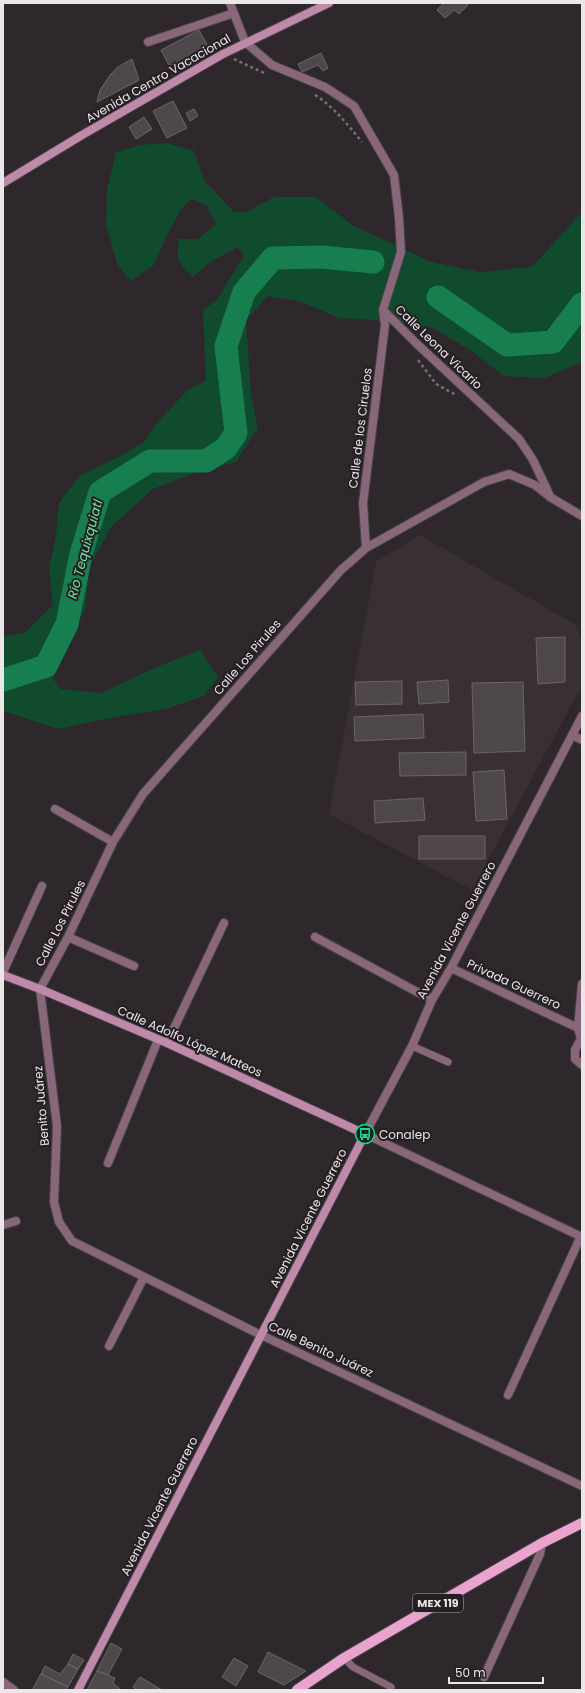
<svg xmlns="http://www.w3.org/2000/svg" width="585" height="1693" viewBox="0 0 585 1693" font-family="Poppins,sans-serif">
  <style>
    .built { fill: #3b2f36 }
    .green { fill: #104b2e }
    .lines { fill: none; stroke-linecap: round; stroke-linejoin: round }
    .river { stroke: #167e4f; stroke-width: 23 }
    .building { fill: #4e474b; stroke: #6c6468 }
    .lane-casing { stroke: #484346; stroke-width: 8 }
    .street-casing { stroke: #484346; stroke-width: 10 }
    .secondary-casing { stroke: #484346; stroke-width: 10 }
    .primary-casing { stroke: #484346; stroke-width: 12 }
    .path { stroke: #756f73; stroke-width: 2.5; stroke-dasharray: 3 3; stroke-linecap: butt }
    .lane { stroke: #89677b; stroke-width: 7 }
    .street { stroke: #89677b; stroke-width: 8 }
    .secondary { stroke: #bf89aa; stroke-width: 8 }
    .primary { stroke: #e9a3ce; stroke-width: 10 }
    .labels { text-anchor: middle; dominant-baseline: central; stroke-width: 4; stroke-linejoin: round; paint-order: stroke }
    .shield { fill: #251e22; stroke: #b0abad; stroke-width: 1 }
    .shield-label { font-size: 11px; font-weight: bold; fill: #ebe7e9 }
    .street-label { font-size: 12px; fill: #ebe7e9; stroke: #251e22 }
    .poi-label { font-size: 12px; fill: #ebe7e9; stroke: #251e22; text-anchor: start }
    .water-label { font-size: 13px; font-style: italic; fill: #6ce8a6; stroke: #251e22 }
  </style>
  <rect width="100%" height="100%" fill="#2e282c"/>
  <!-- built -->
  <path class="built" d="M420,535L576,625L582,643V685L472,890L329,814L376,562Z"/>
  <!-- green -->
  <path class="green" d="M167,143L194,151L204,180L234,212H247L274,197H316L352,225L431,262L480,272L532,267L582,212V359L581,362L544,378L504,376L470,350L433,328L394,321L339,318L302,302L268,296L246,320L251,396L258,428L236,462L191,474L153,489L111,527L90,566L85,608L53,679L61,689L102,693L154,668L200,650L218,677L204,696L166,709L115,717L58,729L3,711V636L25,633L53,605L49,568L56,536L59,503L79,476L115,459L143,443L155,425L187,391L206,380L203,311L218,298L244,256L238,247L210,262L193,277C178,263 176,260 179,239H198L216,224L206,205L191,199L181,209L168,233L154,265L131,281L118,266L106,225L107,190L116,152L140,145Z"/>
  <g class="lines">
    <!-- river -->
    <path class="river" d="M438,297L507,345L553,342L582,304
      M3,680L46,666L67,624L81,554L100,492L150,461H206L226,448L236,433L226,346L244,292L273,258L322,257L373,262"/>
  </g>
  <!-- building -->
  <path class="building" d="M444,3H466L468,5L459,14L454,10L445,18L437,10Z
    M199,30L211,52L173,73L161,50Z
    M321,53L328,68L323,71L318,65L302,72L298,64Z
    M132,59L139,80L97,102L100,90L110,75L118,67Z
    M173,101L187,128L167,138L153,111Z
    M194,109L198,116L190,121L186,113Z
    M144,117L152,129L136,139L129,127Z
    M565,637V682L538,684L536,638Z
    M448,680L449,702L419,704L417,682Z
    M402,681V704L356,705L355,682Z
    M523,682L525,751L474,753L472,683Z
    M423,714L424,738L355,741L354,717Z
    M466,752V775L400,776L399,753Z
    M504,770L507,819L476,821L473,772Z
    M423,798L425,820L375,823L374,801Z
    M419,836H485V859H419Z
    M111,1643L122,1649L108,1675L97,1671Z
    M268,1652L306,1671L284,1685L258,1672Z
    M73,1654L84,1660L78,1669L68,1664Z
    M234,1658L248,1666L236,1686L222,1677Z
    M68,1664L78,1669L68,1687L41,1674L45,1666L60,1674Z
    M97,1671L115,1678L113,1683L121,1690H87Z
    M41,1674L68,1687L66,1690H32Z
    M140,1677L162,1690H138L133,1687Z"/>
  <g class="lines">
    <!-- lane casing -->
    <g class="lane-casing">
      <path id="lane" d="M412,1046L448,1062
        M344,1658L353,1667L391,1687"/>
    </g>
    <!-- street casing -->
    <g class="street-casing">
      <path id="street" d="M230,3L245,42L272,65L325,87L354,106L394,175L399,218L401,252L383,310L417,344L519,439L533,460L549,494
        M148,42L234,13
        M582,516L550,497L535,485L509,474L484,482L366,548L341,570L143,794L113,842L68,937L40,989L57,1126L54,1202L59,1222L72,1241L261,1335L582,1486
        M366,548L363,503L385,325L383,310
        M582,716L451,968L432,1000L412,1046L365,1134L582,1237
        M572,735L582,740
        M55,809L113,842
        M68,937L134,966
        M315,937L432,1000
        M451,968L578,1028L581,1039
        M3,972L42,886
        M578,1028L582,984
        M582,1037L575,1050V1059L582,1065
        M167,1043L224,923
        M108,1163L158,1040
        M3,1225L16,1221
        M109,1346L144,1277
        M508,1395L581,1236
        M484,1677L540,1554L542,1543
        M3,1682L14,1690"/>
    </g>
    <!-- secondary casing -->
    <g class="secondary-casing">
      <path id="secondary" d="M3,183L82,135L223,54L329,3
        M3,975L40,989L167,1043L365,1134L78,1690"/>
    </g>
    <!-- primary casing -->
    <g class="primary-casing">
      <path id="primary" d="M297,1690L344,1658L542,1543L582,1523"/>
    </g>
    <!-- path -->
    <path class="path" d="M234,59L264,73
      M315,95C334,107 347,124 362,142
      M418,360L436,384L456,395"/>
    <!-- lane -->
    <use href="#lane" class="lane"/>
    <!-- street -->
    <use href="#street" class="street"/>
    <!-- secondary -->
    <use href="#secondary" class="secondary"/>
    <!-- primary -->
    <use href="#primary" class="primary"/>
  </g>
  <!-- icons -->
  <defs>
    <g id="bus-ring" transform="scale(1)"><circle r="9.5" fill="#251e22" stroke="#16d989" stroke-width="1.5"/><path d="M-5-6H5V4H4V6H2V4H-2V6H-4V4H-5ZM-3.5-4V0h7V-4ZM-3.5 1.2v1.5H-2V1.2ZM2 1.2v1.5H3.5V1.2Z" fill="#16d989"/></g>
  </defs>
  <g fill-rule="evenodd">
    <use href="#bus-ring" x="365" y="1134"/>
  </g>
  <g class="labels">
    <!-- shield labels -->
    <rect class="shield" x="413" y="1594" width="50" height="18" rx="3"/>
    <g class="shield-label">
      <text x="438" y="1603">MEX 119</text>
    </g>
    <!-- street labels -->
    <g class="street-label">
      <text transform="translate(158 78) rotate(-30)">Avenida Centro Vacacional</text>
      <text transform="translate(439 347) rotate(44)">Calle Leona Vicario</text>
      <text transform="translate(360 428) rotate(-83)">Calle de los Ciruelos</text>
      <text transform="translate(247 657) rotate(-49)">Calle Los Pirules</text>
      <text transform="translate(60 923) rotate(-63)">Calle Los Pirules</text>
      <text transform="translate(456 930) rotate(-62)">Avenida Vicente Guerrero</text>
      <text transform="translate(514 984) rotate(25)">Privada Guerrero</text>
      <text transform="translate(190 1041) rotate(24)">Calle Adolfo López Mateos</text>
      <text transform="translate(41 1106) rotate(-95)">Benito Juárez</text>
      <text transform="translate(308 1218) rotate(-63)">Avenida Vicente Guerrero</text>
      <text transform="translate(321 1349) rotate(25)">Calle Benito Juárez</text>
      <text transform="translate(159 1506) rotate(-63)">Avenida Vicente Guerrero</text>
    </g>
    <!-- poi labels -->
    <g class="poi-label">
      <text x="379" y="1134">Conalep</text>
    </g>
    <!-- water labels -->
    <g class="water-label">
      <text transform="translate(85 549) rotate(-75)">Río Tequixquiatl</text>
    </g>
  </g>
  <!-- border -->
  <rect width="585" height="1693" fill="none" stroke="#ebe7e9" stroke-width="8"/>
  <!-- scale -->
  <path d="M449 1677v6h94v-6" fill="none" stroke="#ebe7e9" stroke-width="2"/>
  <text x="455" y="1677" font-size="12" fill="#ebe7e9" stroke="#251e22" stroke-width="3" paint-order="stroke">50 m</text>
</svg>
